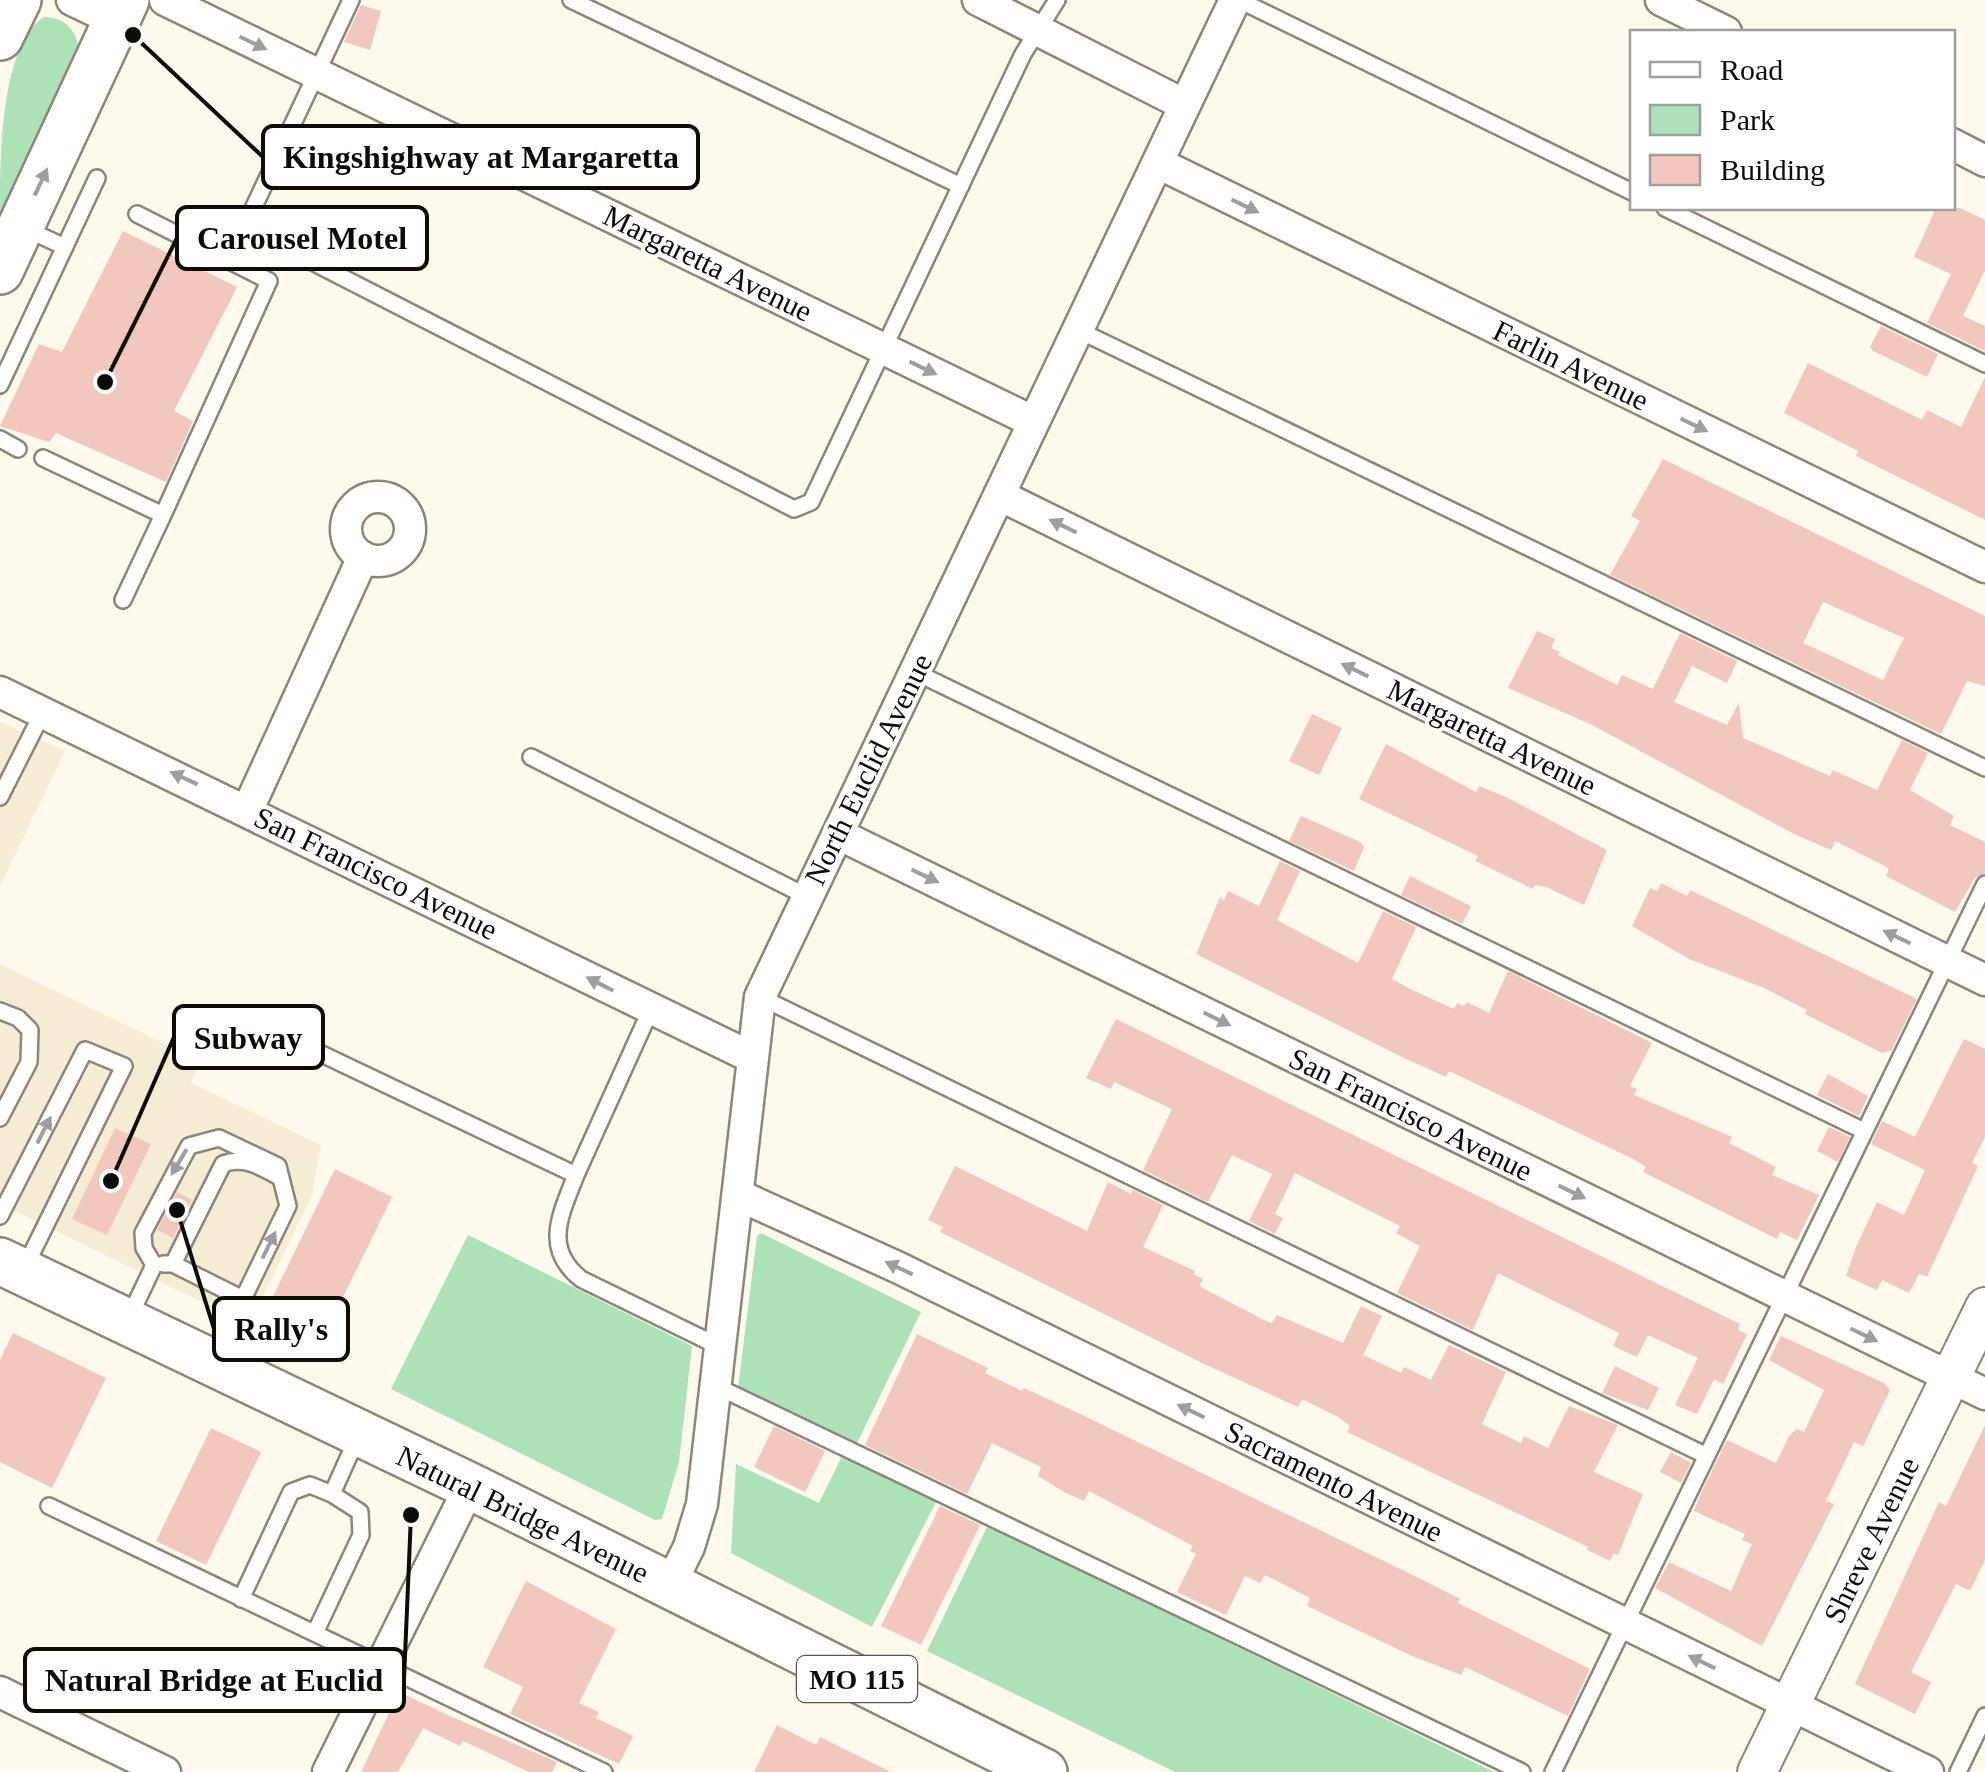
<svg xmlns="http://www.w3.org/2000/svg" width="1985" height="1772" viewBox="0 0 1985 1772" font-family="'Times New Roman',serif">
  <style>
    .built { fill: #f5ecd4 }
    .green { fill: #ade1b8 }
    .building { fill: #f2c8be; fill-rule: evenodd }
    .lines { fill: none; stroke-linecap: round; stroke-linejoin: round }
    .service-casing { stroke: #8c8677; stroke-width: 20 }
    .minor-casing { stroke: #8c8677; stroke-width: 35 }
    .tertiary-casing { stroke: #8c8677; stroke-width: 42 }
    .primary-casing { stroke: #8c8677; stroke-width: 50 }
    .service { stroke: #fff; stroke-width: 15 }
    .minor { stroke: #fff; stroke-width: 30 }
    .tertiary { stroke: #fff; stroke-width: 38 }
    .primary { stroke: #fff; stroke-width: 45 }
    .oneway { fill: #9f9e9c }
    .labels { text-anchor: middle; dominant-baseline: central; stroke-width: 8; stroke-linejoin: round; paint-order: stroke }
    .shield { fill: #fff; stroke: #565551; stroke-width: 2.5 }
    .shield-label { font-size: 28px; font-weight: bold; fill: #0e0c07 }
    .street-label { font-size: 30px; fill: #0e0c07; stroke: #fff }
    .leader { fill: none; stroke: #0e0c07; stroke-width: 4 }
    .callout-dot { fill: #0e0c07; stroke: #fff; stroke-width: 4 }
    .callout { fill: #fff; stroke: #0e0c07; stroke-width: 4 }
    .callout-label { font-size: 32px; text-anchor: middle; font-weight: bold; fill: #0e0c07 }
  </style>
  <rect width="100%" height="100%" fill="#fef9ec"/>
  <!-- built -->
  <path class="built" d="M0,722L65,751L0,886Z
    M0,964L200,1061L191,1083L321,1145L312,1195L249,1325L0,1204Z"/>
  <!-- green -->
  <path class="green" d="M44,17C66,17 78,32 79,53L0,215C0,159 0,45 44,17Z
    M761,1233L921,1312L857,1443L738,1388L757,1236Z
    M468,1235L692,1346L679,1462L662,1519L655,1520L391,1389Z
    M842,1456L936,1502L872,1627L731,1553L736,1464L819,1503Z
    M988,1525L1494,1772H1175L927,1651Z"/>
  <!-- building -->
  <path class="building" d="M361,5L381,11L370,50L344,42Z
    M1936,208H1960L1985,220V270L1963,316L1985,326V351L1927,323L1951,274L1914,257Z
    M123,231L237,287L174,411L193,421L166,482L56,433L49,442L0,426L39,344L62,352Z
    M1881,326L1938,354L1927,377L1873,351L1870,347Z
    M1808,363L1922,420L1927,410L1961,427L1985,377V520L1856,456L1858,451L1784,413Z
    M1663,459L1985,616V686L1967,681L1941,734L1610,575L1640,521L1631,516ZM1823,602L1904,638L1883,680L1803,643Z
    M1537,631L1555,639L1551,648L1560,652L1558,655L1617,685L1622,675L1653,689L1680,633L1737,661L1727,683L1692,666L1674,702L1727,725L1739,703L1743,738L1830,776L1833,770L1877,790L1902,740L1928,753L1910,790L1954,816L1950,825L1985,842V873L1975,878L1955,912L1886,876L1889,869L1881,864L1835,841L1831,850L1794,834L1592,725L1508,688Z
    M1312,714L1342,728L1319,775L1289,761Z
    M1386,744L1476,792L1479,786L1508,798L1607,850L1584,905L1546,887L1535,885L1533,889L1475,861L1478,856L1359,799Z
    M1301,816L1360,842L1364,847L1354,871L1289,841Z
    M1280,861L1300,871L1277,920L1358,963L1383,911L1416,927L1392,979L1410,989L1454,1009L1457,1003L1464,1006L1467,1002L1489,1013L1508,971L1652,1043L1630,1086L1637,1089L1634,1095L1732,1137L1729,1143L1776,1167L1772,1175L1819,1195L1797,1240L1780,1232L1777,1239L1643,1172L1646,1167L1633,1159L1449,1071L1446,1077L1404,1058L1196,954L1220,897L1224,900L1228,891L1259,906Z
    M1410,876L1471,906L1462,924L1401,895Z
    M1661,883L1687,896L1690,890L1917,999L1891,1051L1882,1053L1805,1014L1807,1010L1764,988L1689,959L1632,926L1650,888L1657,891Z
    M1116,1019L1740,1324L1738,1330L1747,1334L1723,1384L1714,1379L1697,1414L1675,1405L1698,1358L1648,1335L1637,1357L1613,1346L1619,1333L1498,1273L1473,1330L1397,1293L1420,1246L1396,1233L1400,1226L1295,1173L1275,1214L1283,1218L1275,1234L1249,1221L1272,1174L1232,1155L1208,1202L1143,1170L1172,1109L1114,1082L1111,1089L1086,1078Z
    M1964,1039L1985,1049V1137L1972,1163L1978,1166L1927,1277L1919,1274L1909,1293L1882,1280L1877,1290L1846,1276L1856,1247L1877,1202L1904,1215L1925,1170L1871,1144L1882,1121L1915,1137Z
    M1828,1074L1868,1096L1859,1116L1817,1095Z
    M1829,1127L1850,1137L1838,1162L1817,1151Z
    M115,1128L151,1144L107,1235L72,1219Z
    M955,1166L1087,1231L1108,1182L1131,1194L1133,1190L1163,1205L1143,1247L1195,1271L1193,1274L1203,1279L1199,1286L1268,1322L1272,1323L1277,1315L1343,1343L1361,1306L1382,1316L1363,1355L1401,1373L1404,1367L1431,1380L1449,1345L1506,1372L1482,1424L1521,1443L1524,1436L1548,1448L1569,1406L1618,1425L1594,1472L1643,1494L1618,1555L1614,1553L1610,1561L1587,1550L1588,1547L1347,1432L1350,1426L1338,1417L1302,1399L1298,1407L1202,1363L940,1232L943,1227L928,1220Z
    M335,1169L392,1197L317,1350L260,1323Z
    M177,1192L192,1200L173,1238L157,1230Z
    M13,1333L106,1378L52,1488L0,1462V1360Z
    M917,1334L988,1368L985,1373L1022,1391L1024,1388L1076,1412L1427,1582L1460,1599L1458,1603L1590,1669L1568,1716L1465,1667L1461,1675L1412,1656L1307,1606L1310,1598L1265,1575L1260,1583L1245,1576L1226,1615L1177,1592L1196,1554L1190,1551L1193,1546L1089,1491L1084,1501L1066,1493L1038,1476L1041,1467L992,1443L967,1494L865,1445Z
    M1781,1336L1884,1383L1890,1390L1863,1446L1854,1442L1826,1501L1834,1504L1762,1646L1655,1588L1669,1562L1731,1591L1752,1544L1742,1540L1745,1534L1694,1511L1701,1493L1727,1440L1776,1463L1789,1436L1797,1429L1804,1432L1824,1390L1769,1360Z
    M1615,1366L1659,1388L1648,1410L1602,1393Z
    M1985,1425V1560L1970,1591L1956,1584L1911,1672L1931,1682L1915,1714L1855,1684L1939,1502L1946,1506Z
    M774,1426L825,1451L805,1492L754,1467Z
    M211,1428L261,1452L206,1565L156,1541Z
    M1671,1452L1691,1463L1681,1483L1660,1472Z
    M940,1506L980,1525L921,1645L881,1626Z
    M526,1581L616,1629L579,1703L599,1712L596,1718L633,1736L619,1764L510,1714L523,1687L483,1667Z
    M399,1692L450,1716L557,1762L552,1772H529L463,1741L460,1746L423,1728L398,1772H361Z
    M777,1725L816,1745L820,1737L891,1772H754Z"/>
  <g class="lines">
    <!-- service casing -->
    <g class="service-casing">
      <path id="service" d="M351,0L251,213L254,232L794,509L811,502L1023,54L1057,0
        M571,0L961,186
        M1239,0L1632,192
        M1665,208L1985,364
        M24,228L65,247
        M1078,330L1985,768
        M0,385L97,178
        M0,439L18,449
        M43,458L163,515L269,281L137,214
        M123,600L163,515
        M915,672L1864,1131
        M531,757L808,897
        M0,797L43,712
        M760,997L1707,1456
        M0,1011L18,1018L30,1030L29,1062L0,1118
        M265,1027L576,1175C561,1214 542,1248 581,1279L722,1348
        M576,1175L651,1009
        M0,1216L85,1050L124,1066L24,1269
        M163,1264H173L243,1299
        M173,1264L223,1164C245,1156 261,1167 281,1178
        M154,1265L144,1248L143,1233L189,1146L219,1138L278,1166L288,1206L243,1299L242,1313L218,1364
        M128,1320L154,1265
        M718,1387L1522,1772
        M49,1506L604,1772
        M241,1599L291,1492L310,1485L332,1494L358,1436
        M315,1633L361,1535L360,1512L332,1494
        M1553,1772L1985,884
        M1958,1772L1985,1716"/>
    </g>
    <!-- minor casing -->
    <g class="minor-casing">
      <path id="minor" d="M72,0L116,21
        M165,0L1034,422
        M978,0L1185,105
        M1661,0L1726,32
        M1952,144L1985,161
        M1158,163L1985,567
        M999,495L1985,980
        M346 529a32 32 0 1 1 64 0a32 32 0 1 1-64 0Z
        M0,692L751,1057
        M248,809L363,557
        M838,834L1985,1394
        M738,1195L899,1268L1928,1772
        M669,1587L689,1547L702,1504L760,997L1235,0
        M0,1692L165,1772
        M328,1772L470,1486"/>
    </g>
    <!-- tertiary casing -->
    <g class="tertiary-casing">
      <path id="tertiary" d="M1757,1772L1985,1307"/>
    </g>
    <!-- primary casing -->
    <g class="primary-casing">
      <path id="primary" d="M0,37L18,0
        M0,271L126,0
        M0,1261L470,1486L1044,1772"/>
    </g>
    <!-- service -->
    <use href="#service" class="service"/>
    <!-- minor -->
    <use href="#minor" class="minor"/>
    <!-- tertiary -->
    <use href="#tertiary" class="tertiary"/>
    <!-- primary -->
    <use href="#primary" class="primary"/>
  </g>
  <!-- one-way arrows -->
  <defs><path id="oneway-solid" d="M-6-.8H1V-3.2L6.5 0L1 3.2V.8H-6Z" transform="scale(2.5)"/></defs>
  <g class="oneway">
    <use href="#oneway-solid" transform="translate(253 43) rotate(26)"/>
    <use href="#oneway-solid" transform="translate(41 182) rotate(-65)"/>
    <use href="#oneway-solid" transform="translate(1245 206) rotate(26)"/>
    <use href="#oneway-solid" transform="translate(923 368) rotate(26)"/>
    <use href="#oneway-solid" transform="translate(1694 425) rotate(26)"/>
    <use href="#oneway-solid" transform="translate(1063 526) rotate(-154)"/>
    <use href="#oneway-solid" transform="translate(1355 670) rotate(-154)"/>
    <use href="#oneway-solid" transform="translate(184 778) rotate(-155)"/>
    <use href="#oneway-solid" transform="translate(925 876) rotate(26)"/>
    <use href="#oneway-solid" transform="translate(1897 937) rotate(-154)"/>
    <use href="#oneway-solid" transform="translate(600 984) rotate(-153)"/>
    <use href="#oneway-solid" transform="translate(1217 1019) rotate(26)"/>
    <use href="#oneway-solid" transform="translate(44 1130) rotate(-63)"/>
    <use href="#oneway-solid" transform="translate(179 1162) rotate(121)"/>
    <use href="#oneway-solid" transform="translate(1572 1192) rotate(26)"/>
    <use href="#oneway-solid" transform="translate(269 1245) rotate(-64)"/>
    <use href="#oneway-solid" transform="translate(899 1268) rotate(-155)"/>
    <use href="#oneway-solid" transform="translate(1864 1335) rotate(26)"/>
    <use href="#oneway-solid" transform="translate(1191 1411) rotate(-154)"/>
    <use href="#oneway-solid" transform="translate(1702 1662) rotate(-154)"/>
  </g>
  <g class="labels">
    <!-- shield labels -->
    <rect class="shield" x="797" y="1656" width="120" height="46" rx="8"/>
    <g class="shield-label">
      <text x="857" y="1679">MO 115</text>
    </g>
    <!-- street labels -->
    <g class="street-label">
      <text transform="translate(708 263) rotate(26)">Margaretta Avenue</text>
      <text transform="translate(1571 365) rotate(26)">Farlin Avenue</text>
      <text transform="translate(1492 737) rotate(26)">Margaretta Avenue</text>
      <text transform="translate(868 769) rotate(-64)">North Euclid Avenue</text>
      <text transform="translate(376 873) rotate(26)">San Francisco Avenue</text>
      <text transform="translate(1411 1114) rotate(26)">San Francisco Avenue</text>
      <text transform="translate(1334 1481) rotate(26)">Sacramento Avenue</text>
      <text transform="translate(523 1514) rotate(26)">Natural Bridge Avenue</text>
      <text transform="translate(1871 1540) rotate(-64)">Shreve Avenue</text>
    </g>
  </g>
  <!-- callouts -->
  <path class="leader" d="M133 35L263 157M105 382L177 238M111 1181L174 1037M177 1210L214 1329M411 1515L404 1680"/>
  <g class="callout-dot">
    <circle cx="133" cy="35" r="10"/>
    <circle cx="105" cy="382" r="10"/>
    <circle cx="111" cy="1181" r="10"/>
    <circle cx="177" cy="1210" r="10"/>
    <circle cx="411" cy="1515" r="10"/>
  </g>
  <g class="callout">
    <rect x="263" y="126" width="435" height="62" rx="10"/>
    <rect x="177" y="207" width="250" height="62" rx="10"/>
    <rect x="174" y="1006" width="149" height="62" rx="10"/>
    <rect x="214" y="1298" width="134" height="62" rx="10"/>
    <rect x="25" y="1649" width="379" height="62" rx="10"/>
  </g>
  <g class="callout-label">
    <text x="481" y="168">Kingshighway at Margaretta</text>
    <text x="302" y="249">Carousel Motel</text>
    <text x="248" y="1049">Subway</text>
    <text x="281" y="1340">Rally's</text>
    <text x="214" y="1691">Natural Bridge at Euclid</text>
  </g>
  <!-- legend -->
  <rect x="1630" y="30" width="325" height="180" fill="#ffffff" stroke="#9f9e9c" stroke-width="2.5"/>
  <rect x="1650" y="62" width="50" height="15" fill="#ffffff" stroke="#9f9e9c" stroke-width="2.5"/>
  <text x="1720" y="80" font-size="30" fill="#0e0c07">Road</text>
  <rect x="1650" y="105" width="50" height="30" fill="#ade1b8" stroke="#9f9e9c" stroke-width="2.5"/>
  <text x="1720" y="130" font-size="30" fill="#0e0c07">Park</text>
  <rect x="1650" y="155" width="50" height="30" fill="#f2c8be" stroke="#9f9e9c" stroke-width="2.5"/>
  <text x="1720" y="180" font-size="30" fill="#0e0c07">Building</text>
</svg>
